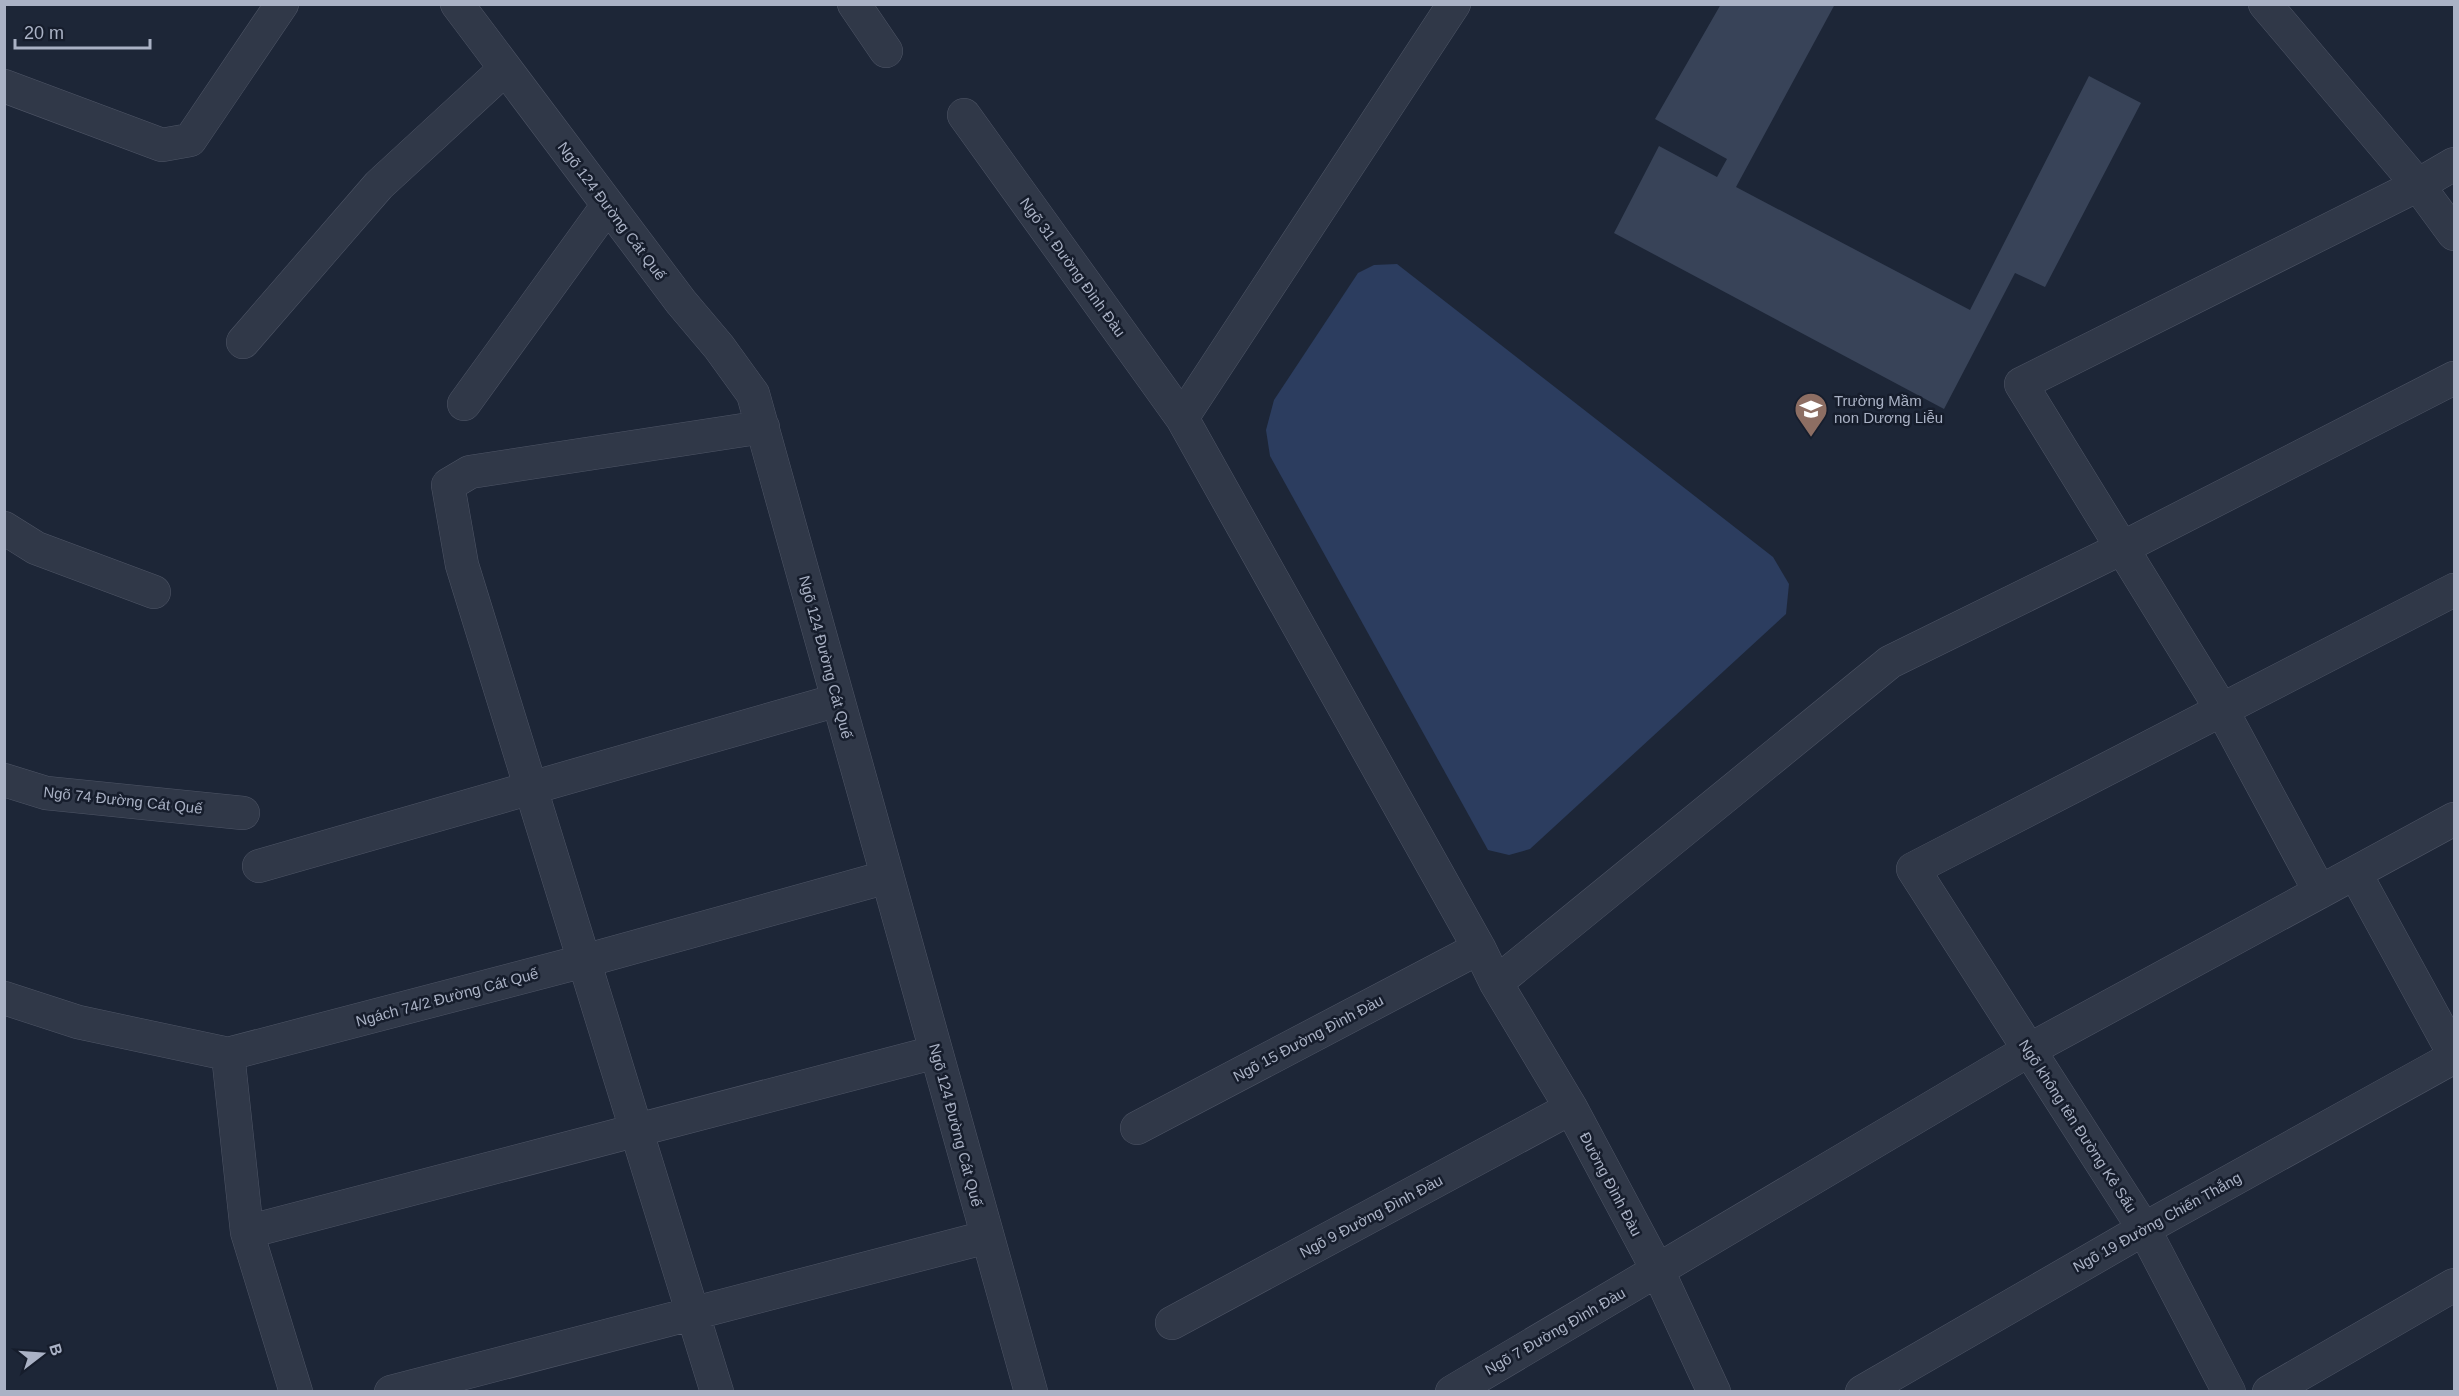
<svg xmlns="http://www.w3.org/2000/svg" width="2459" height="1396" viewBox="0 0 2459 1396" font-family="Arial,sans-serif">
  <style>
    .water { fill: #2c3d5f }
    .building { fill: #384358 }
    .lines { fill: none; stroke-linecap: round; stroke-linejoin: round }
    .street-casing { stroke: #4e5566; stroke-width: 34 }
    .street { stroke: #303848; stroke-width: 33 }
    .labels { text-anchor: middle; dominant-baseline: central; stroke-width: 5; stroke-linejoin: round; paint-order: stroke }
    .street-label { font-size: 15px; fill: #aab2c5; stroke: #161d2c }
    .poi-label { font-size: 15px; fill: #aab2c5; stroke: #161d2c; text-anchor: start }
  </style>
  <rect width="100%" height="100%" fill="#1d2637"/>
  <!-- water -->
  <path class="water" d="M1397,264L1773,557L1789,584L1786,614L1530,849L1509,855L1488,850L1270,456L1266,430L1274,400L1358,273L1374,265Z"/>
  <!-- building -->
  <path class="building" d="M1721,4H1835L1736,187L1970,310L2089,76L2141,103L2045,287L2015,273L1944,409L1614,233L1659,146L1717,177L1727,159L1655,119Z"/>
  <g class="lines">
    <!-- street casing -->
    <g class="street-casing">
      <path id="street" d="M457,4L681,302L719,347L753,394L1031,1392
        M854,4L886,51
        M2265,4L2418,185L2454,234
        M4,86L162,145L190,140L282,4
        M964,115L1182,418L1479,948L1496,983L1571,1108L1658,1271L1714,1392
        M243,342L379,185L505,69
        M464,404L608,205
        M1182,418L1454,4
        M4,528L36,548L154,592
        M4,780L46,793L243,813
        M259,866L838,700
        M2355,873L2454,1054
        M2320,892L2222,710L2021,384L2418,185L2454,164
        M1496,983L1890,662L2122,548L2454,378
        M4,998L78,1022L228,1054L584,961L887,877
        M228,1054L247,1232L296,1392
        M1137,1128L1479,948
        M247,1232L936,1052
        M1172,1323L1571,1108
        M391,1392L987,1237
        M717,1392L462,565L448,485L470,472L763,427
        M1452,1392L2029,1050L2454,819
        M1862,1392L2144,1229L2454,1057
        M2229,1392L2144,1229L1913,869L2454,590
        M2269,1392L2454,1285"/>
    </g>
    <!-- street -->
    <use href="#street" class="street"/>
  </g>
  <!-- icons -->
  <defs>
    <g id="school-pin" transform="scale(1.725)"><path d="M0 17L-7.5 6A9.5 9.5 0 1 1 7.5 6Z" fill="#8d6e63" stroke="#161d2c"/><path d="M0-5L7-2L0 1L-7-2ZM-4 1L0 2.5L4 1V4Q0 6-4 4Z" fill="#fff"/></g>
  </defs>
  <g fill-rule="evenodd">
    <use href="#school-pin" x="1811" y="409"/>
  </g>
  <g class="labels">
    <!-- street labels -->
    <g class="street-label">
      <text transform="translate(612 211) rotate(53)">Ngõ 124 Đường Cát Quế</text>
      <text transform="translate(1073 267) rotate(54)">Ngõ 31 Đường Đình Đàu</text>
      <text transform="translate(826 657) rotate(75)">Ngõ 124 Đường Cát Quế</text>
      <text transform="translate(123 800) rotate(6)">Ngõ 74 Đường Cát Quế</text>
      <text transform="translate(447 997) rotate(-15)">Ngách 74/2 Đường Cát Quế</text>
      <text transform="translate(1308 1038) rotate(-28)">Ngõ 15 Đường Đình Đàu</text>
      <text transform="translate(956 1125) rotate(75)">Ngõ 124 Đường Cát Quế</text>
      <text transform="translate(2078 1126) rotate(57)">Ngõ không tên Đường Kẻ Sấu</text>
      <text transform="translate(1611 1184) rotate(62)">Đường Đình Đàu</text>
      <text transform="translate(1371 1216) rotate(-28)">Ngõ 9 Đường Đình Đàu</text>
      <text transform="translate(2157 1222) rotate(-29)">Ngõ 19 Đường Chiến Thắng</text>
      <text transform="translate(1555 1331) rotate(-30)">Ngõ 7 Đường Đình Đàu</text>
    </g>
    <!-- poi labels -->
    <g class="poi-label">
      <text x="1834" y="400">Trường Mầm<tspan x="1834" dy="17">non Dương Liễu</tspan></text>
    </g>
  </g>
  <!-- border -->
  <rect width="2459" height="1396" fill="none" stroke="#aab2c5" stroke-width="12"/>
  <!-- north arrow -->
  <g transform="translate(42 1354) rotate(73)" stroke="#161d2c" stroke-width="4.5" paint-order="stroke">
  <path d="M0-4.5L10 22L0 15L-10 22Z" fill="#aab2c5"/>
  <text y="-9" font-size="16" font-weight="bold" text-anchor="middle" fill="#aab2c5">B</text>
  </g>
  <!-- scale -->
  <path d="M15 39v9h135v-9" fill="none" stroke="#aab2c5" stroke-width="3"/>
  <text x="24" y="39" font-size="18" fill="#aab2c5" stroke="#161d2c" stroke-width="4.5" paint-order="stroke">20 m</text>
</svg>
